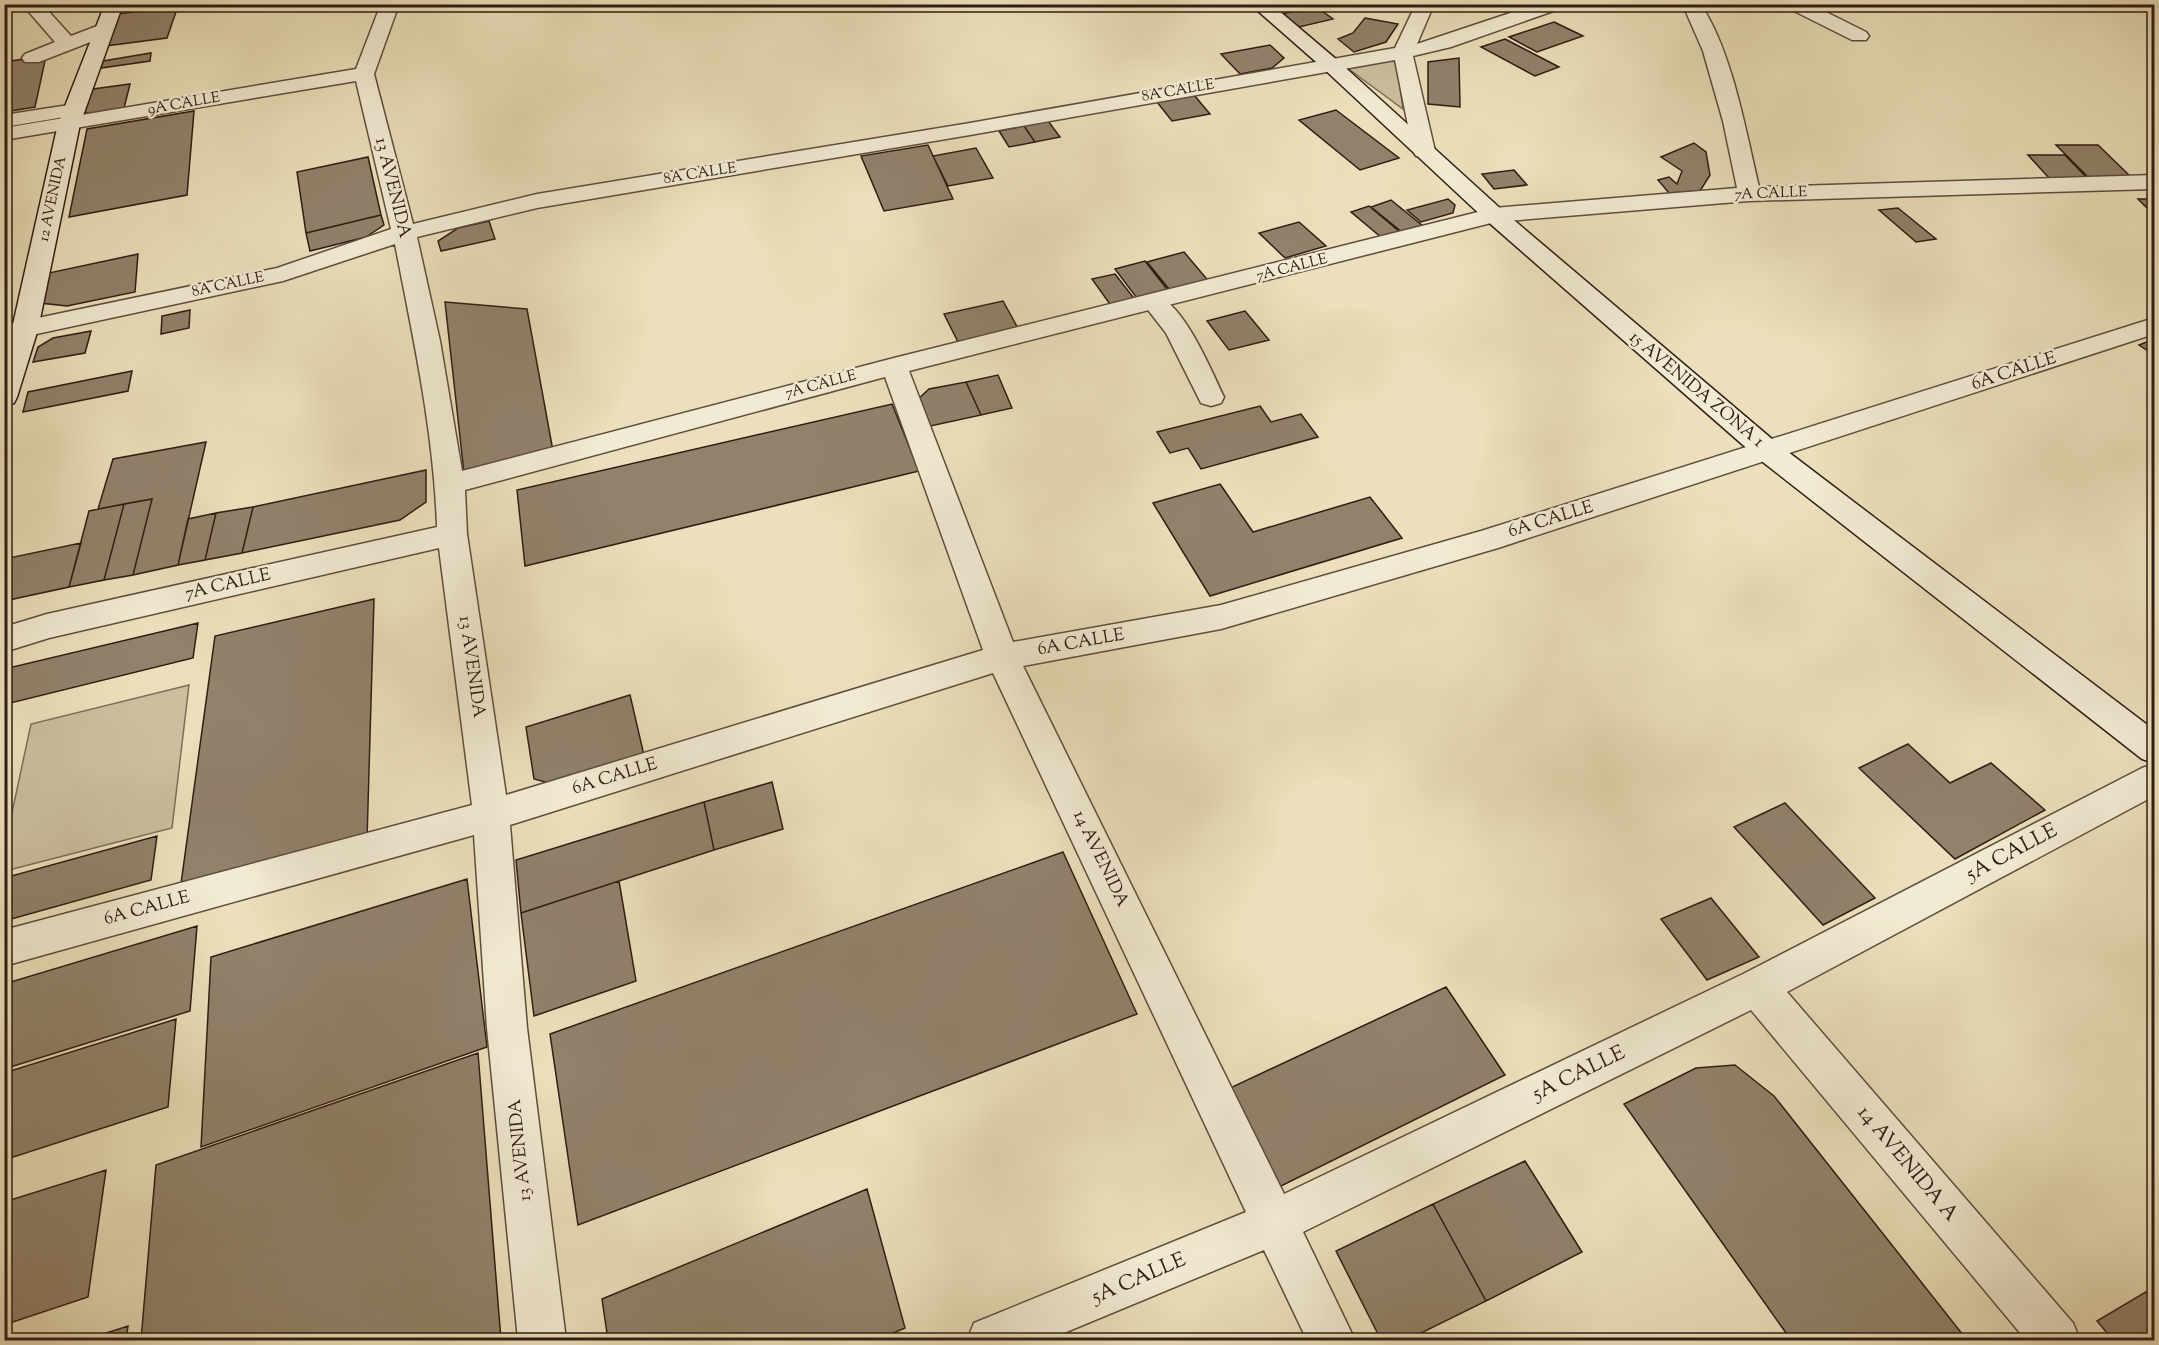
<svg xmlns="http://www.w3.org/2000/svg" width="2159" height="1345" viewBox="0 0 2159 1345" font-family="'Sorts Mill Goudy',serif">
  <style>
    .green { fill: #cbbf9f; stroke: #7d6e5a; stroke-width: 1.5 }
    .building { fill: #91826b; stroke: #2f1c15; stroke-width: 1.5 }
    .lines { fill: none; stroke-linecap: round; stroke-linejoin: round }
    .lane-casing { stroke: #5e4d3e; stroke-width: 3 }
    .street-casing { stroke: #5e4d3e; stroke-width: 3 }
    .secondary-casing { stroke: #2f1c15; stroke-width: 3 }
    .lane { fill: #f2ebd3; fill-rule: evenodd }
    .street { fill: #f2ebd3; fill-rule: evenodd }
    .secondary { fill: #f2ebd3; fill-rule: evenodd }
    .labels { text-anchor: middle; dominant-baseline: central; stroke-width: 5; stroke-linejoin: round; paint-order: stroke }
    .far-street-label { font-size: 15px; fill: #2f1c15; stroke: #f2ebd3 }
    .street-label { font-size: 18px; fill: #2f1c15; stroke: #f2ebd3 }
    .near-street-label { font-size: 21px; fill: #2f1c15; stroke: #f2ebd3 }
  </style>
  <rect width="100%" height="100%" fill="#ebe0bb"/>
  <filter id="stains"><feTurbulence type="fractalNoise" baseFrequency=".00333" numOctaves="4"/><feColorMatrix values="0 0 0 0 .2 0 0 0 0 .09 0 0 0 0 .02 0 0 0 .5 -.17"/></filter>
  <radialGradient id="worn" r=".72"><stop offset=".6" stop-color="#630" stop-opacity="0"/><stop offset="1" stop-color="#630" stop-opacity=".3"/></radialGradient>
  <!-- green -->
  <path class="green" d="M1396,59L1403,109L1346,67Z
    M189,685L172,828L5,871V845L31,724Z"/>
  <!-- building -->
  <path class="building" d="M178,6L167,38L105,46L118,14Z
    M1315,6L1333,19L1299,27L1282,14Z
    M1365,18L1398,24L1386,42L1354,52L1338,39L1353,33Z
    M1554,22L1583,36L1537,52L1509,37Z
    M1505,39L1559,67L1535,76L1481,47Z
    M1270,45L1284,58L1272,68L1240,74L1221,54Z
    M151,53L150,61L101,68L103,61Z
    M46,56L35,107L4,112V62Z
    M1459,58L1460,107L1428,104V62Z
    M130,84L124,108L90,114L81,111L86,90Z
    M1194,95L1210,114L1172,121L1157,102Z
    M1336,110L1399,158L1360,170L1299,120Z
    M194,111L187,195L69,217L87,129Z
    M1048,121L1060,137L1035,142L1024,126Z
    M1024,126L1035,142L1009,147L999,131Z
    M1694,143L1706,152L1710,175L1700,191L1669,193L1658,180L1669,177L1677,184L1682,171L1661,157Z
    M928,145L953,199L884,211L861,156Z
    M2056,145H2098L2133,179H2090Z
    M976,148L993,178L948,186L933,156Z
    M2028,155H2065L2088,179H2050Z
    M368,157L381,215L306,233L297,172Z
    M1514,170L1527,185L1494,189L1482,174Z
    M1448,199L1455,205L1453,213L1421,222L1407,210Z
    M2138,199H2154V215Z
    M1391,200L1423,226L1403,233L1371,207Z
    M1369,206L1400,232L1382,238L1351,212Z
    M1898,208L1936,239L1916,242L1879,210Z
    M381,215L384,225L366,237L310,251L306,233Z
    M489,221L495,239L441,251L438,241L458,228Z
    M1299,222L1326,246L1285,258L1259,233Z
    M1184,252L1211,284L1173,294L1147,262Z
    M138,254L135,292L67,306L40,303L44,274Z
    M1145,261L1170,293L1139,301L1115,269Z
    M1115,274L1136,301L1112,307L1092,279Z
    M1003,301L1019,330L959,344L944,314Z
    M445,302L527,309L553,451L464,473Z
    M190,310L189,328L161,334L162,316Z
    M1245,311L1269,340L1229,350L1207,321Z
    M91,331L85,353L33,362L38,347L53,338Z
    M2154,339V355L2139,345Z
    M132,371L128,391L23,412L28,392Z
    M998,375L1012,408L981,415L966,382Z
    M966,382L981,415L926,427L916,401L929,389Z
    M892,404L919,471L525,566L517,490Z
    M1260,406L1271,422L1301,414L1318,437L1201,469L1188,448L1170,453L1157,432Z
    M206,442L178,565L133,575L152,499L98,509L113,459Z
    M426,470V502L400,520L242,553L253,507Z
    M1220,484L1253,532L1370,497L1402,538L1210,596L1153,503Z
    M152,499L133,575L104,580L124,504Z
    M124,504L104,580L69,587L89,511Z
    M253,507L242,553L205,560L216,513Z
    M216,513L205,560L178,565L188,519Z
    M81,543L69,587L4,601V559Z
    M374,599L367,840L180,891L215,636Z
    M198,623L193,658L10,703L4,727V669Z
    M630,695L646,764L571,789L534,779L526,727Z
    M1908,744L1950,783L1991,763L2045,810L1955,859L1859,768Z
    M772,782L783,829L714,850L704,802Z
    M704,802L714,850L521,913L516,860Z
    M1785,803L1875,898L1823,925L1734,827Z
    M157,836L151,880L4,921V878Z
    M1063,852L1137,1014L578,1225L550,1034Z
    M467,879L487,1047L201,1147L211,957Z
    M619,881L636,981L534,1016L521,913Z
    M1711,898L1759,957L1707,980L1661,919Z
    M197,926L190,1011L4,1069V984Z
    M1446,987L1505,1075L1279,1187L1228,1089Z
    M176,1019L168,1107L4,1160V1073Z
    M478,1053L501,1340H141L156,1165Z
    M1735,1065L1774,1096L1967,1340H1791L1624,1104L1696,1068Z
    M1525,1161L1582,1252L1486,1301L1433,1204Z
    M106,1170L88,1297L4,1325V1202Z
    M867,1189L905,1328L877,1340H608L602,1299Z
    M1433,1204L1486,1301L1407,1340H1381L1336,1251Z
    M2154,1287V1340H2113L2097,1321Z
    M128,1326L126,1340H84Z"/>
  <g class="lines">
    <!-- lane casing -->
    <g class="lane-casing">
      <path id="lane" d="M22,4H42L71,36L97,26H111L113,30L111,34L39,62H25L22,58L25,54L55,42Z
        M726,4H746L737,10L729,8Z
        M1785,4H1810L1866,32L1869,36L1866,40H1852L1788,8Z
        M75,104L82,106L85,110L82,114L4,127V115Z
        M1153,294C1183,301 1211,370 1224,397L1221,403L1211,406L1201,403L1166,333L1141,301L1144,296Z"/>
    </g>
    <!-- street casing -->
    <g class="street-casing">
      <path id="street" d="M381,4H399L374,74L413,224L537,194L970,123L1395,48L1416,4H1434L1417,44L1537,4H1565L1562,8L1451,47L1413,56L1435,151L1432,156L1424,157L1416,156L1413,151L1395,60L970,135L537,208L417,237L440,341L462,471L894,358L1494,208L1737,188L1723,121L1703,51L1686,12L1677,4L1701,5C1732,51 1746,132 1759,187L2154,175V189L1749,201L1495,222L909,371L1013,642L1221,605L1481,531L2154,318V334L1498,548L1221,629L1023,666L1284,1194L1743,974L2142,768L2154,764V796L1787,992L2073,1323L2080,1340H2026L1751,1010L1303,1232L1355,1340H1307L1264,1250L1047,1340H967L974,1323L1246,1212L993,673L510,825L527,1028L566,1340H518L487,1028L474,835L4,966V930L472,805L439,548L49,638L4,652V627L47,614L437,527C434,432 413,337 395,244L283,281L4,341V325L277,268L391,229L356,81L4,140V128L356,69ZM885,377L983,650L506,795L467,534L465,490Z"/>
    </g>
    <!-- secondary casing -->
    <g class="secondary-casing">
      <path id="secondary" d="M105,4H123L80,124L38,329L17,397L14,403L4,406V353L12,329L58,124Z
        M1250,4H1271L1337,60L1502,210L1779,445L2154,730V763L2142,759L1759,459L1486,220L1323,68Z"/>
    </g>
    <!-- lane -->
    <use href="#lane" class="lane"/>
    <!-- street -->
    <use href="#street" class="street"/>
    <!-- secondary -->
    <use href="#secondary" class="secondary"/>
  </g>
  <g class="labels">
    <!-- far-street labels -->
    <g class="far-street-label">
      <text transform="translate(1178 91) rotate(-10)">8A CALLE</text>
      <text transform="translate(184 104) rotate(-10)">9A CALLE</text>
      <text transform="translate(700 174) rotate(-9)">8A CALLE</text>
      <text transform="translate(1771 194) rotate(-2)">7A CALLE</text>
      <text transform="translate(53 199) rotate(-78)">12 AVENIDA</text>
      <text transform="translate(1292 268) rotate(-14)">7A CALLE</text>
      <text transform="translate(228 285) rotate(-12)">8A CALLE</text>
      <text transform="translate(821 385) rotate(-15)">7A CALLE</text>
    </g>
    <!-- street labels -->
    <g class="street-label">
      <text transform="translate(392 188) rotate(76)">13 AVENIDA</text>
      <text transform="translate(2014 372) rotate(-18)">6A CALLE</text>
      <text transform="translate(1696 390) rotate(40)">15 AVENIDA ZONA 1</text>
      <text transform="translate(1551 520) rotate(-17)">6A CALLE</text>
      <text transform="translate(228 585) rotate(-13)">7A CALLE</text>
      <text transform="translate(1081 643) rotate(-10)">6A CALLE</text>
      <text transform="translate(471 667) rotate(82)">13 AVENIDA</text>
      <text transform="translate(615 777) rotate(-17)">6A CALLE</text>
      <text transform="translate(1100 859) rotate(64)">14 AVENIDA</text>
      <text transform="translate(147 909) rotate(-15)">6A CALLE</text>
      <text transform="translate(521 1150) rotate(-96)">13 AVENIDA</text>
    </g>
    <!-- near-street labels -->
    <g class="near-street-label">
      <text transform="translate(2012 853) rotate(-28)">5A CALLE</text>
      <text transform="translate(1579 1074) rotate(-26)">5A CALLE</text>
      <text transform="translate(1907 1164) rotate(50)">14 AVENIDA A</text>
      <text transform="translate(1139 1279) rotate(-23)">5A CALLE</text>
    </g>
  </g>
  <!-- margin -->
  <rect width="2159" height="1345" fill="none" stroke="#ebe0bb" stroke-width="24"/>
  <rect x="6" y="6" width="2147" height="1333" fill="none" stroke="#2f1c15" stroke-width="3"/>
  <rect x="12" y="12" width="2135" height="1321" fill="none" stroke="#2f1c15" stroke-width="1.5"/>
  <rect width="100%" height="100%" filter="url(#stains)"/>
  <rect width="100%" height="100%" fill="url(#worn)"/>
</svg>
